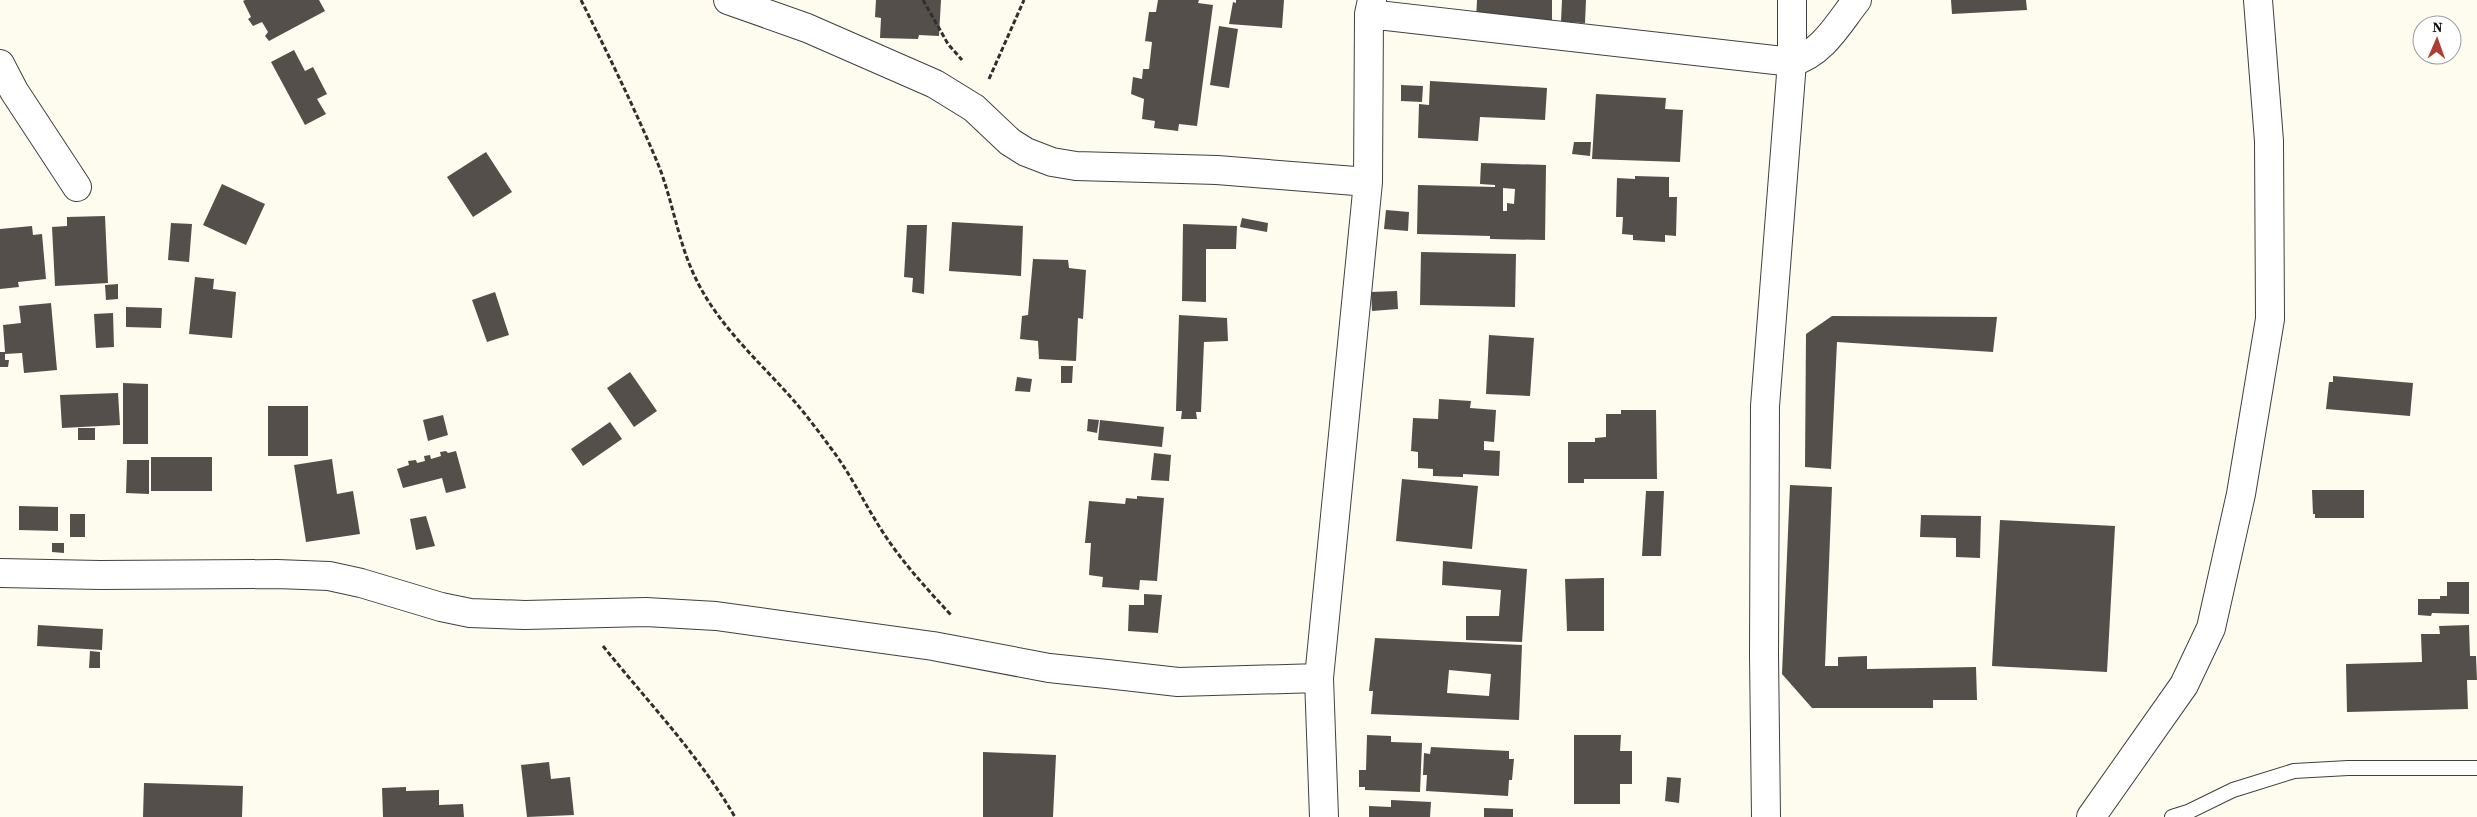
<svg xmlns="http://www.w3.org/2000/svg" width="2477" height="817" viewBox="0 0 2477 817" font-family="'Source Serif 4',serif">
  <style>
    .building { fill: #544f4a; fill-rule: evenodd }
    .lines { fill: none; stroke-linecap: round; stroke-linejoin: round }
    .lane-casing { stroke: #404040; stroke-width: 16 }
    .street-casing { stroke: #404040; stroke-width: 30 }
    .path { stroke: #2f2f2f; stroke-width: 3; stroke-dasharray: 5 2.5; stroke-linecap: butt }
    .lane { stroke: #fff; stroke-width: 14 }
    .street { stroke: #fff; stroke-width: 28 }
  </style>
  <rect width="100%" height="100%" fill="#fdfcee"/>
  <!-- building -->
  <path class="building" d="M245,0H319L325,11L269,41L265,36L268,32L262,22L253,26L248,19L251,17L243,1Z
    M876,0H941L939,36L919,35L918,39L880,38L881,18L875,17Z
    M1158,0H1199L1198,3L1213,5L1197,126L1179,124L1178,131L1154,128L1155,121L1142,119L1144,99L1131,94L1133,77L1142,79L1143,69H1149L1152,42L1145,41L1149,12H1156Z
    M1236,0H1284L1282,28L1229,24L1233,2L1236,3Z
    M1477,0H1552V23L1476,21Z
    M1562,0H1586L1585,23L1561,22Z
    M1951,0H2026L2027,10L1952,14Z
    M1219,26L1238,29L1229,88L1210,85Z
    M294,50L305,71L313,67L327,94L317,99L326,114L305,125L271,62Z
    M1430,81L1547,88L1545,120L1480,117L1478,141L1418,138L1419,104L1429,105Z
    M1401,85L1423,86L1422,102L1401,101Z
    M1596,94L1666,98L1665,109L1683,110L1680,162L1592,159Z
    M1574,142H1591L1590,156L1572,154Z
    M486,152L512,192L473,217L447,177Z
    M1481,163L1546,165L1545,240L1490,239V236L1417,234L1418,185L1495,187V185L1480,184ZM1503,188L1515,189L1514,204L1507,203V211H1503Z
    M1635,176L1669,177V197H1677L1676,236L1665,235V242L1633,240V235L1622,234L1623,217H1616L1617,178L1635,179Z
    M222,184L265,204L246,245L203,225Z
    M1386,210L1409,212L1408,231L1384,229Z
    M105,216L108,283L55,286L52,227L67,226V217Z
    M1242,218L1268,223L1267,232L1240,227Z
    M952,222L1023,226L1021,276L949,271Z
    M171,223L192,224L189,262L168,260Z
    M1183,224L1237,226L1236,249H1206V302L1182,301Z
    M907,225H927L924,294L912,292L913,278L904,277Z
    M32,226L33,235L42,234L46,279L18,282L19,287L0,289V229Z
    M1421,252L1516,254L1515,307L1420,305Z
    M1033,259L1068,260L1069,268L1086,270L1083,319L1078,318L1076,361L1039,359L1038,341L1020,339L1022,316L1028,315Z
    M195,277L214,279L213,289L236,292L232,338L189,334Z
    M118,284V299L106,300L105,285Z
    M1397,291L1398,309L1372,311L1371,292Z
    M495,292L509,335L487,342L472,300Z
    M51,303L57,370L24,373L22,353L5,354V360H9L8,367H0V352H5L3,325L21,323L19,306Z
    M126,307L162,308L161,328L126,327Z
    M113,313L114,347L96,348L94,314Z
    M1179,315L1227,318L1228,341L1204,342L1201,412H1196L1197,419H1181L1182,411H1176Z
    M1832,316L1997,317L1993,352L1837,342L1831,469L1805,467L1806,334Z
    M1489,335L1534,338L1530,396L1486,394Z
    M1061,366H1073L1072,383H1061Z
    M630,372L657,411L634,427L607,388Z
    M2333,376L2413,383L2410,416L2326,409L2329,382H2333Z
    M1017,377L1032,379L1030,392L1015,391Z
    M123,383L148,384V444H123Z
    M118,393L120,425L62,428L60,395Z
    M1439,399L1471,401L1470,408L1496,410L1494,442L1484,441V450L1500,451L1499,476L1463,474V477L1433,476V469L1418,468V452L1411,451L1413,418L1438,419Z
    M268,406H308V456H268Z
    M1621,410H1656L1657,479H1584V483H1568V442H1595V438L1606,437V414H1621Z
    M443,415L448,435L428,441L423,420Z
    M1088,419L1099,420L1097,433L1087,431Z
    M1100,420L1164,427L1162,447L1098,440Z
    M610,422L622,439L583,466L571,449Z
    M78,428H95V440H78Z
    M446,451L448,453L456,451L466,488L446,493L442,478L403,488L397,469L409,465L408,461L416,460L417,463L425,461L424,456L430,455L431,459L441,456L440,452Z
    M1154,453L1171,455L1169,481L1151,480Z
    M151,457H212V491H151Z
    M332,459L337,494L353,491L360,534L306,542L294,465Z
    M127,460H149V494L126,493Z
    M1402,479L1478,486L1472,549L1396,541Z
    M1790,485L1832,487L1825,666H1838V657L1867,656V669L1976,667L1977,700H1933V708H1812L1782,674Z
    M2312,490H2364V518H2315V514H2313Z
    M1646,491H1664L1661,556H1642Z
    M1137,496L1164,498L1157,581L1140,580L1139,590L1102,587L1103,577L1089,575L1091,543H1085L1089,501L1125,504L1126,498L1137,499Z
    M19,506L58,507V531L19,530Z
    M70,514H85V537H70Z
    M1921,515L1981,516L1980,558L1956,557V538L1920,537Z
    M426,516L435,546L416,550L410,519Z
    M2000,520L2115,526L2107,672L1992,666Z
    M52,543H64V553L52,552Z
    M1443,561L1527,569L1522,642L1466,640V616H1499L1501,590L1442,585Z
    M1604,578V631H1567L1565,579Z
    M2447,582H2469V614L2432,613L2431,616L2418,615V599H2440V596H2447Z
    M1144,594L1162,595L1158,633L1128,631L1129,605H1144Z
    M38,625L103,629L102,650L37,646Z
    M2469,625L2470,656H2476L2477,680H2467L2468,709L2347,712L2346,664L2422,662L2421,634H2440L2439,626Z
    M1375,638L1522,645L1519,720L1371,714L1373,691H1369ZM1449,670L1491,674L1489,696L1447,693Z
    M90,651L100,652V668H89Z
    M1367,735L1391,736V742L1422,743L1420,792L1365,790V787H1359V770H1366Z
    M1574,735H1621L1620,751H1632V784H1620V804H1574Z
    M1431,747L1509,751V759H1514L1512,780H1509L1508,796L1426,791L1427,775H1423L1424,753L1430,754Z
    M983,752L1056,755L1053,817H983Z
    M549,762L551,779L570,777L574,815L527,817L521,765Z
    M1667,777L1681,778L1679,803L1665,801Z
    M144,783L243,786L242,817H143Z
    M406,787V791L439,790V805L463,804L464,817H383L382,788Z
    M1391,800L1431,802L1430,817H1369V806L1391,807Z
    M1484,808L1513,809V817H1484Z"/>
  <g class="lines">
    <!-- lane casing -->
    <g class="lane-casing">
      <path id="lane" d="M2172,817L2188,812L2233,790L2294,771L2348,768H2477"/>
    </g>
    <!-- street casing -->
    <g class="street-casing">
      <path id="street" d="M728,0L807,28L935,84L974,108L1010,142L1026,152L1052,162L1076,166L1217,170L1368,182
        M1369,14L1792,62C1823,53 1838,24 1857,0
        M0,64L14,91L77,187
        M0,573L100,575L277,574L329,576L361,583L441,607L470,613L525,615L646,612L716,616L933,646L1049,668L1107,674L1178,682L1319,678
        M1324,817L1319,678L1368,182L1369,14L1372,0
        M1766,817L1764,655L1765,406L1792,62V0
        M2091,817L2184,685L2211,628L2241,494L2270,319L2269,141L2258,0"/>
    </g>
    <!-- path -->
    <path class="path" d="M581,0C608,54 635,109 658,164C673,201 678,243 696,279C719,327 761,363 795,402C807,416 819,432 830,447C851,474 865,505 884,534C903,563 927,589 951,615
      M923,0L948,44L962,60
      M989,79L1024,0
      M603,646C648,702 698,754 735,817"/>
    <!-- lane -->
    <use href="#lane" class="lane"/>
    <!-- street -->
    <use href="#street" class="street"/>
  </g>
  <!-- north arrow -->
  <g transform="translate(2437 40) rotate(2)"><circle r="24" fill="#ffffff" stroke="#9e9e9e"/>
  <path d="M0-4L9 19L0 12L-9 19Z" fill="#ae3e33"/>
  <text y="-8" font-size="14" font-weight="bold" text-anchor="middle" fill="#0d0d0d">N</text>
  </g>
</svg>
